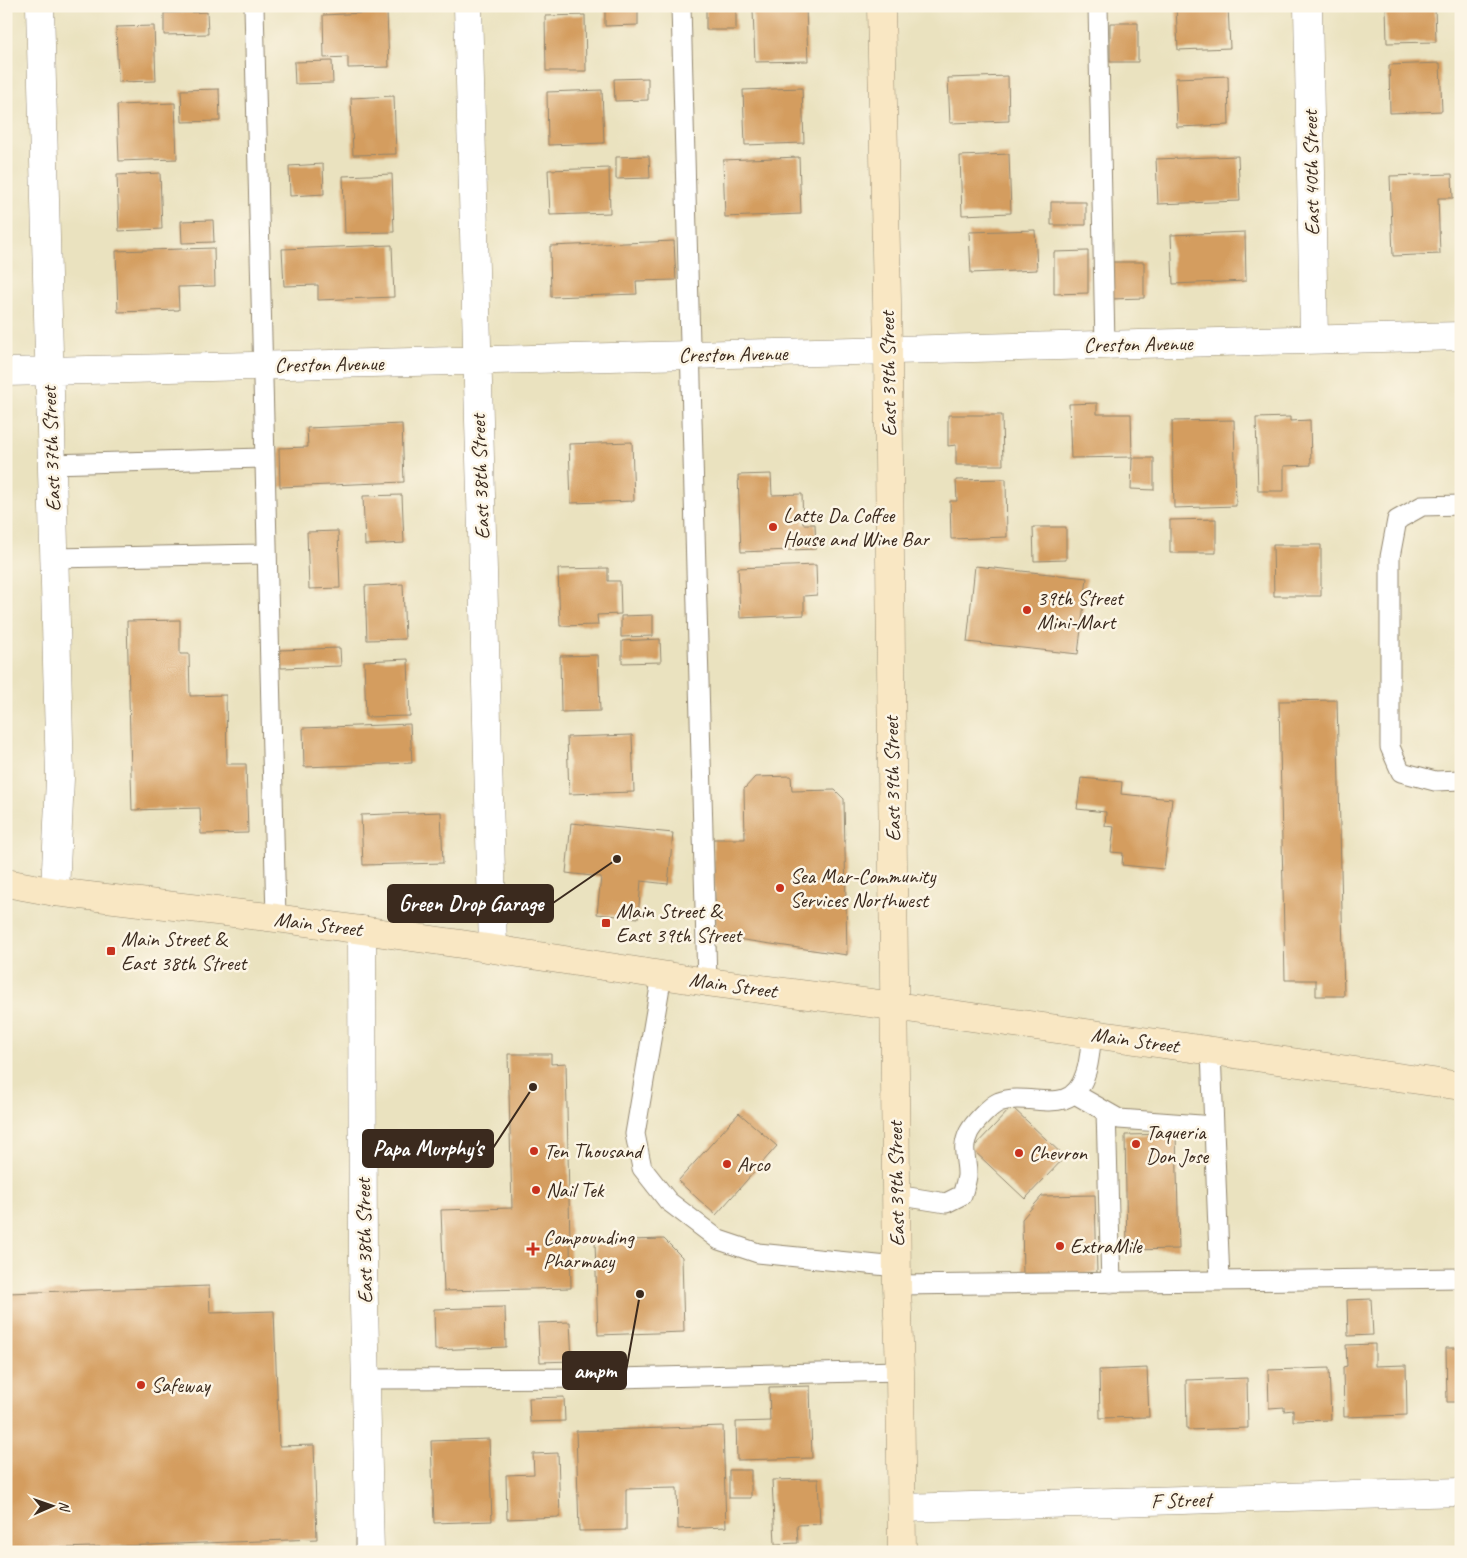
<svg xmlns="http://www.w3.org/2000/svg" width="1467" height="1558" viewBox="0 0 1467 1558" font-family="Caveat,sans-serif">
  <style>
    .building { fill: #d49d5e }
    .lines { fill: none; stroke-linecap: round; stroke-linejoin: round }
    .lane-casing { stroke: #92866e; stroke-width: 21 }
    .street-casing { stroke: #92866e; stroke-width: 29 }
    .secondary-casing { stroke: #92866e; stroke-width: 29 }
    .lane { stroke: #fff; stroke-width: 19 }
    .street { stroke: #fff; stroke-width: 28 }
    .secondary { stroke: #f9e7c3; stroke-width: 28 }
    .poi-dot { fill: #c8321e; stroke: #fcf5e5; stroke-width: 2 }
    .labels { text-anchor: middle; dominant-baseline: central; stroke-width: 5; stroke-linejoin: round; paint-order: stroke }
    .street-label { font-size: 21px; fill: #3b2a1e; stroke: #fcf5e5 }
    .poi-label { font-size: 21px; fill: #3b2a1e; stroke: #fcf5e5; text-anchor: start }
    .leader { fill: none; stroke: #3b2a1e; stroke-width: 2 }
    .callout-dot { fill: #3b2a1e; stroke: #fcf5e5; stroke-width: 2 }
    .callout { fill: #3b2a1e; stroke: #3b2a1e; stroke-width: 2 }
    .callout-label { font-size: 22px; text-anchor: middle; font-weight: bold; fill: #fff }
  </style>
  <rect width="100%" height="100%" fill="#fcf5e5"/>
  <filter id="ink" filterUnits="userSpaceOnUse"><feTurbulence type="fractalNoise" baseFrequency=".02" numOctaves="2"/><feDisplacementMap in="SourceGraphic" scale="10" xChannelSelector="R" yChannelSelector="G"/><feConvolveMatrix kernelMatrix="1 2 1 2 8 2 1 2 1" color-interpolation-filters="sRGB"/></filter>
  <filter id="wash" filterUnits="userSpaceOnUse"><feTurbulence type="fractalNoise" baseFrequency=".0096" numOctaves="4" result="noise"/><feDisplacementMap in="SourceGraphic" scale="20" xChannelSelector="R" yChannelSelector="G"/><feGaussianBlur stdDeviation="1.12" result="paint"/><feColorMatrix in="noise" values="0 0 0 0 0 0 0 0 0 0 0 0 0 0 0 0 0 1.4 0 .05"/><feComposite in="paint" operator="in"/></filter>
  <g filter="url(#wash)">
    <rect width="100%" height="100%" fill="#eae2bf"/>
    <g id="blocks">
      <!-- building -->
      <path class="building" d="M605,6H638V25L605,26Z
        M1176,6H1228L1230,48L1178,50Z
        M1386,6H1435L1436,42L1387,43Z
        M736,8V30H706V9Z
        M806,8L808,61L755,62L753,10Z
        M207,12L208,34L164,35V13Z
        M387,12L389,67L348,68V57L324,58L323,15Z
        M585,15L586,71H546L545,16Z
        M1110,23H1138V62H1110Z
        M154,26L156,81L118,82L116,27Z
        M332,61L333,83L295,84L294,62Z
        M1440,63L1442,111L1390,113L1389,65Z
        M1008,76L1009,121L950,123L948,78Z
        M1228,76L1229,125L1177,127L1175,78Z
        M648,78V100L615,101L614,79Z
        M802,88L804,143L745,145L743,90Z
        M219,89L220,121L182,122L181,90Z
        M602,90L604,143L548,145L547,92Z
        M394,96L396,154L353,155L351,98Z
        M175,103L177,159L119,161L117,105Z
        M1009,154L1011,213L962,215L960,156Z
        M649,156L650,178L616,179V157Z
        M1238,156L1240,201L1158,204L1156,159Z
        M799,157L801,214L725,217L723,160Z
        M323,164L324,194L290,196L289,166Z
        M609,168L610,213L550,215L548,170Z
        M160,173L162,229L119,231L117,175Z
        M392,174L394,232L345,233L343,176Z
        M1452,174L1453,198H1438L1440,254L1393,256L1390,176Z
        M1051,202H1086V225H1051Z
        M213,220L214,242L182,243L181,221Z
        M1035,230L1037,270L971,273L969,232Z
        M1245,232L1246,281L1173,284L1171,235Z
        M674,241L676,280L636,281L637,294L551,297L550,246Z
        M392,245L394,297L318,300V285L284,286L282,249Z
        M214,248L215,286L178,287L179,310L118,312L116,251Z
        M1088,251V293L1054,294V252Z
        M1111,262H1144V298L1111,299Z
        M1097,403V414H1131L1132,457L1071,458L1069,404Z
        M948,415H1002L1003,465H956V445L948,446Z
        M1290,417V421L1310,420L1311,465L1284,466V491H1258L1256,418Z
        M1234,420L1236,506L1174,508L1172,421Z
        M402,424L404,482L280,487L279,448L308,447L307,428Z
        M632,442L634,501L571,503L569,444Z
        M1132,458H1154V490L1131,489Z
        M771,474L772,495L802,494L803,524H815L816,549L741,552L738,475Z
        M1006,479L1007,537L951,539L950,501H957L956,480Z
        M402,495L404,543L365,545L363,496Z
        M1216,519V553H1170V520Z
        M1033,527H1066V560L1034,561Z
        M338,531L340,588L309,589L307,532Z
        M1273,545H1321V596H1274Z
        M816,565L817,595L804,596V615L740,618L738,568Z
        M975,566L1087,578L1078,654L967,642Z
        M608,568V581H620L621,614L597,615L598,625L560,626L558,569Z
        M403,584L405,639L367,640L365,586Z
        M653,615V636L621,637V616Z
        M180,620V654H189L190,696L226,695L227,764H246L248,833L201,834L200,808L132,810L127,621Z
        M660,639L661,662L622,663V641Z
        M340,648L341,666L281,668L280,650Z
        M598,655L600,711L561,712L560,656Z
        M408,659L410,716L366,717L364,661Z
        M1337,700L1344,996H1316V980H1285L1279,701Z
        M410,724L412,763L304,767L303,728Z
        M632,735L634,792L569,794L567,737Z
        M791,776L792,791L835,790L844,799L847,955L716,936L713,839H745L744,789L755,777Z
        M1081,778L1122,782L1121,794L1172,799L1164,869L1122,865L1123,853L1111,852L1114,827L1105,826L1106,812L1077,809Z
        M441,812L443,863L363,865L361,815Z
        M571,823L673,833L668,884L641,881L638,918L597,914L601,877L566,873Z
        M508,1054H551V1064L566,1063L571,1288L444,1291L441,1210L512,1208Z
        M1012,1107L1065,1157L1025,1199L972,1149Z
        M739,1113L777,1146L716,1215L678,1181Z
        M1176,1134L1179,1249L1127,1250L1125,1135Z
        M1095,1195L1097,1273L1023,1275L1022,1219L1042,1196Z
        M664,1239L682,1257L684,1332L598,1335L595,1241Z
        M209,1286L210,1313L274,1311L279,1446L314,1445L317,1539L6,1550V1324H9L8,1293Z
        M1371,1299L1373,1335L1348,1336L1347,1300Z
        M505,1307L506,1347L435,1350L434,1309Z
        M570,1322L572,1361L540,1362L538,1323Z
        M1375,1344V1366L1406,1365L1407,1415L1344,1417L1343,1367L1347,1366L1346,1345Z
        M1446,1348H1461V1402H1447Z
        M1147,1368L1149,1417L1100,1418L1099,1370Z
        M1329,1368L1331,1420L1293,1421V1410L1284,1411V1407L1269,1408L1268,1370Z
        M1247,1378L1248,1428L1187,1430L1186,1380Z
        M810,1386L812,1458L737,1460L736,1422L770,1421L769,1387Z
        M564,1397L565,1421L530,1422L529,1398Z
        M723,1426L726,1527L678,1529L677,1488L626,1489V1530L579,1531L576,1431Z
        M489,1439L492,1521L434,1523L431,1441Z
        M558,1453L560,1517L507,1519L506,1475L534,1474L533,1454Z
        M729,1470H751V1498H729Z
        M818,1479L820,1524L797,1525L798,1543L775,1544L772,1480Z"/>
    </g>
  </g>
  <g filter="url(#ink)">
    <use href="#blocks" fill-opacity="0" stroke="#92866e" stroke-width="1"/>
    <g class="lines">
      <!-- lane casing -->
      <g class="lane-casing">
        <path id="lane" d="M254,6L276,918
          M681,6L707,982
          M1098,6L1105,345
          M51,464L265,458
          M1461,505L1422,506L1397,520L1390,557V747L1401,772L1435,781L1461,780
          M54,558L267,554
          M662,975L635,1134L642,1168L668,1201L719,1240L758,1253L897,1267
          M1211,1051L1220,1281
          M1075,1094L1119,1119L1214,1126
          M1106,1112L1111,1283
          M896,1195L946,1203L962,1195C964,1189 966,1183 967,1176C968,1160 960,1150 969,1132C974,1123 990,1106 999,1102C1030,1090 1070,1120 1085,1075C1090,1063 1090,1047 1092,1034
          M897,1285L1461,1278
          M366,1379L617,1378L900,1371"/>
      </g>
      <!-- street casing -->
      <g class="street-casing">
        <path id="street" d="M40,6L60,778L55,892
          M468,6L493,948
          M1308,6L1314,339
          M6,372L1461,336
          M362,930L363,1263L370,1552
          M901,1508L1461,1492"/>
      </g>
      <!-- secondary casing -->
      <g class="secondary-casing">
        <path id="secondary" d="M881,6L888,350L897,1285L900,1371L902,1552
          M6,883L55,892L276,918L461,944L707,982L894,1006L1461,1086"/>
      </g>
      <!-- lane -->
      <use href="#lane" class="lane"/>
      <!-- street -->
      <use href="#street" class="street"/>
      <!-- secondary -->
      <use href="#secondary" class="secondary"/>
    </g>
  </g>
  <!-- markers -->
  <g class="poi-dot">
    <circle cx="773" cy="527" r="5"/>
    <circle cx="1027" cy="610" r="5"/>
    <circle cx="780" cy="888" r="5"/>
    <rect x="601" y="918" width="10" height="10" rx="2.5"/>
    <rect x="106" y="946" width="10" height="10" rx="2.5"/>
    <circle cx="1136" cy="1144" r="5"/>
    <circle cx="534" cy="1151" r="5"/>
    <circle cx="1019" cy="1153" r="5"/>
    <circle cx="727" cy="1164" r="5"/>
    <circle cx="536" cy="1190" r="5"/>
    <circle cx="1060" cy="1246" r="5"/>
    <path d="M530.5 1241.5h5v5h5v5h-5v5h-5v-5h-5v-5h5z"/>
    <circle cx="141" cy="1385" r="5"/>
  </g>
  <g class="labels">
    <!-- street labels -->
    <g class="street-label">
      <text transform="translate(1311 173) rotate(-91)">East 40th Street</text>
      <text transform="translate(1138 344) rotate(-1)">Creston Avenue</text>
      <text transform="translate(733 354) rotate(-1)">Creston Avenue</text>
      <text transform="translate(329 364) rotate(-1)">Creston Avenue</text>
      <text transform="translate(888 374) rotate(-91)">East 39th Street</text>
      <text transform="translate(51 449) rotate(-92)">East 37th Street</text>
      <text transform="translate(480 477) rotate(-92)">East 38th Street</text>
      <text transform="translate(892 779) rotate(-91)">East 39th Street</text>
      <text transform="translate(318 924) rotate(7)">Main Street</text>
      <text transform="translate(733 985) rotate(8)">Main Street</text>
      <text transform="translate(1135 1040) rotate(8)">Main Street</text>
      <text transform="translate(896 1184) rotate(-91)">East 39th Street</text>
      <text transform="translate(364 1241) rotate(-91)">East 38th Street</text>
      <text transform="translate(1181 1500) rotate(-2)">F Street</text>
    </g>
    <!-- poi labels -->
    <g class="poi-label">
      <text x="783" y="515">Latte Da Coffee<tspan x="783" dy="24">House and Wine Bar</tspan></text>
      <text x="1037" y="598">39th Street<tspan x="1037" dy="24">Mini-Mart</tspan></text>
      <text x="790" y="876">Sea Mar-Community<tspan x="790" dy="24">Services Northwest</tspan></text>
      <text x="616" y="911">Main Street &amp;<tspan x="616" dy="24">East 39th Street</tspan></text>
      <text x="121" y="939">Main Street &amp;<tspan x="121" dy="24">East 38th Street</tspan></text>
      <text x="1146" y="1132">Taqueria<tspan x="1146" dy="24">Don Jose</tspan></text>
      <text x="544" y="1151">Ten Thousand</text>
      <text x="1029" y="1153">Chevron</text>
      <text x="737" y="1164">Arco</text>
      <text x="546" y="1190">Nail Tek</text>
      <text x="543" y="1237">Compounding<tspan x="543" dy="24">Pharmacy</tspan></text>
      <text x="1070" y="1246">ExtraMile</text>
      <text x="151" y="1385">Safeway</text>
    </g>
  </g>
  <!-- callouts -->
  <path class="leader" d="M617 859L553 903M533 1087L493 1148M640 1294L626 1371"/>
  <g class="callout-dot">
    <circle cx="617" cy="859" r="5"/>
    <circle cx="533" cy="1087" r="5"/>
    <circle cx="640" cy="1294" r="5"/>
  </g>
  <g class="callout">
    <rect x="388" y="885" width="165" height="37" rx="5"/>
    <rect x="363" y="1130" width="130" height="37" rx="5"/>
    <rect x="563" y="1352" width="63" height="37" rx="5"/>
  </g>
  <g class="callout-label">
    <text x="471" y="911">Green Drop Garage</text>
    <text x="428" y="1156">Papa Murphy's</text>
    <text x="595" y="1378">ampm</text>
  </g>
  <!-- margin -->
  <rect width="1467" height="1558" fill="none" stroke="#fcf5e5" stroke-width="25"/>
  <!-- north arrow -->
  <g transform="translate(52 1506) rotate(88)" stroke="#fcf5e5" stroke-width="4" paint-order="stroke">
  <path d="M0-4L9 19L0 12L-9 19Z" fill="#3b2a1e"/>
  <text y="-8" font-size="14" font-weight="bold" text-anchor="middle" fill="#3b2a1e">N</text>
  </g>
</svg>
